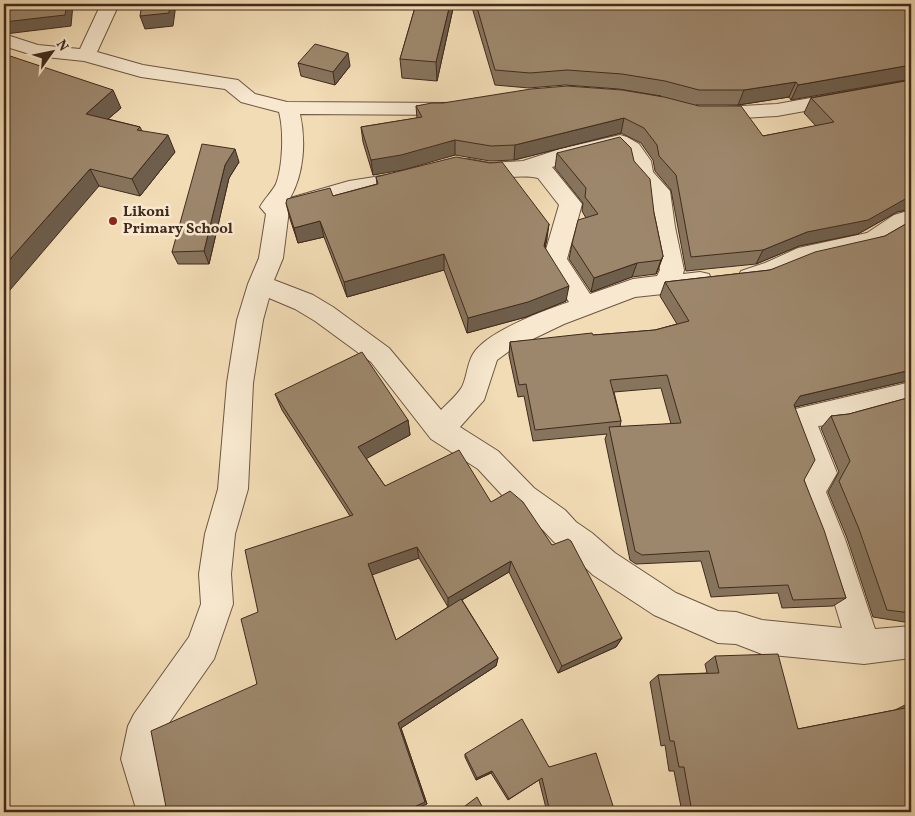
<svg xmlns="http://www.w3.org/2000/svg" width="915" height="816" viewBox="0 0 915 816" font-family="Vollkorn,serif">
  <style>
    .lines { fill: none; stroke-linecap: round; stroke-linejoin: round }
    .street-casing { stroke: #6d5642; stroke-width: 2 }
    .street { fill: #f7e8cf; fill-rule: evenodd }
    .wall { fill: #87745d; stroke: #412a1c; fill-rule: evenodd }
    .shaded-wall { fill: #6e5e4c; stroke: #412a1c }
    .building { fill: #9d876c; stroke: #412a1c }
    .poi-dot { fill: #8f2418; stroke: #f7e8cf; stroke-width: 2 }
    .labels { text-anchor: middle; dominant-baseline: central; stroke-width: 5; stroke-linejoin: round; paint-order: stroke }
    .poi-label { font-size: 15px; font-weight: bold; fill: #412a1c; stroke: #f7e8cf; text-anchor: start }
  </style>
  <rect width="100%" height="100%" fill="#f2dcb5"/>
  <filter id="stains"><feTurbulence type="fractalNoise" baseFrequency=".004" numOctaves="4"/><feColorMatrix values="0 0 0 0 .2 0 0 0 0 .09 0 0 0 0 .02 0 0 0 .5 -.17"/></filter>
  <radialGradient id="worn" r=".72"><stop offset=".6" stop-color="#630" stop-opacity="0"/><stop offset="1" stop-color="#630" stop-opacity=".3"/></radialGradient>
  <g class="lines">
    <!-- street casing -->
    <g class="street-casing">
      <path id="street" d="M101,4H119L97,52L143,65L238,80L255,94L287,102L453,103L460,105L463,109L460,113L453,115L300,114C306,141 304,174 290,198L349,181L406,172L414,174L417,179L414,184L406,186L352,196L295,212L289,210L283,258L274,280L313,295L333,307L389,348L441,410C448,403 457,395 462,387C467,377 467,364 473,354C487,331 543,311 569,302L543,260L559,205L538,178C521,174 506,179 489,177C480,176 470,174 461,171L458,166L461,161L469,159L490,163L523,161L560,149L620,135L627,137L639,144L651,161L653,172L670,191L675,227L684,270L683,274L700,272L709,274L712,281L709,288L700,290L635,297L564,324L512,349L497,360L484,400L460,427L498,451L534,488L565,510L576,522L592,533L615,553L676,593L718,611L736,612L762,620L842,628L815,539L796,490L807,471L787,418L791,410L911,382V404L838,424L818,426L837,473L826,492L845,539L875,629L911,626V658L864,664L762,654L736,644L718,643L654,615L593,575L570,553L554,542L543,530L514,508L478,469L431,439L371,362L315,321L295,309L269,298L263,320L253,383L248,489L235,534L231,574L233,604L214,659L162,733L157,759L175,812H137L121,759L128,726L134,714L189,637L201,604L199,574L205,534L218,489L227,383L237,320L248,284L259,258L266,214L260,207C264,199 272,192 276,184C283,166 284,130 279,112L241,102L225,89L141,77L84,61L36,56L10,48L4,50V38L10,36L38,45L80,49ZM617,150L623,154L629,162L632,175L648,193L651,227L660,270L657,276L633,279L590,294L567,259L582,204L552,167Z
        M911,80V92L777,116L707,120L700,119L697,114L700,109L707,108L777,104Z
        M911,210V226L882,246L804,264L782,276L750,286L741,283L738,277L741,271L765,263L798,248L867,233L894,215Z"/>
    </g>
    <!-- street -->
    <use href="#street" class="street"/>
  </g>
  <!-- wall -->
  <path class="wall" d="M416,4H454L437,81L402,78L400,59Z
    M471,4H911L791,100L789,97L738,105H696L763,136L816,126L804,113L811,98L911,80V209L897,212L858,234L799,246L756,264L686,271L671,190L655,171L653,160L641,143L621,133L514,160L490,161L455,155L373,175L363,142L361,127L417,118L416,106L443,103L661,96L619,89L565,85L529,88L495,85Z
    M4,54L121,108L108,119L140,127L142,131L175,152L140,196L99,186Z
    M298,63L350,66L335,85L301,76Z
    M557,153L634,161L654,213L663,256L656,274L632,277L591,292L569,259L572,244L586,218L582,211L583,203L555,168Z
    M239,162L229,178L209,264H178L172,252Z
    M376,177L547,239L545,248L566,301L526,317L467,333L444,270L347,297L324,237L298,243L290,219L286,203L333,196L377,184Z
    M911,221V381V380L795,407L804,480L846,598L833,606L782,608L778,593L711,597L701,561L636,564L630,560L605,439L607,434L533,441L524,396L518,397L509,355L510,342L655,330L677,324L660,296L665,282L770,270L885,236ZM661,388L671,424L620,427L621,421L614,392Z
    M275,394L408,420L410,435L366,458L385,486L491,502L552,545L622,638L616,647L558,673L509,572L462,600L498,658L496,666L401,728L427,804L257,684L258,612L350,516L282,410ZM419,558L448,607L396,640L372,574Z
    M911,397V623L873,617L847,538L828,492L839,472L821,428L831,416L849,414Z
    M715,656L798,729L895,710L911,702V812H682L674,771H669L665,745L661,746L650,682L658,675L707,673L705,664Z
    M465,754L549,767L615,812H547L539,780L508,800L491,773L476,780L465,757Z"/>
  <!-- shaded-wall -->
  <path class="shaded-wall" d="M67,4H73L71,26L5,34L4,32V22Z
    M170,4H176L173,26L145,29L140,16Z
    M450,4H454L437,81L436,62Z
    M348,53L350,66L335,85L333,72Z
    M911,65V79L791,100L798,85Z
    M796,82L789,97L738,105L744,90Z
    M113,90L121,108L94,131L86,114Z
    M624,118L621,133L514,160L515,145Z
    M168,135L175,152L140,196L132,179Z
    M455,140V155L403,170L373,175L371,160Z
    M235,149L239,162L229,178L209,264L204,251L225,165Z
    M90,169L99,186L4,297V266Z
    M911,197V209L897,212L858,234L799,246L756,264L763,250L807,232Z
    M320,221L324,237L298,243L294,228Z
    M549,224L547,239L541,261L544,246Z
    M444,254V270L347,297L344,282Z
    M663,256L658,270L656,274L661,260Z
    M637,263L632,277L591,292L594,278Z
    M569,286L566,301L526,317L467,333L468,318Z
    M911,370V380L791,408L800,396Z
    M408,420L410,435L362,461L358,447Z
    M417,547L419,558L372,575L368,564Z
    M511,561L509,572L448,608V598Z
    M622,638L616,647L558,673L562,666Z
    M498,658L496,666L401,728L427,804L409,812H403L398,723Z
    M492,771L491,773L476,780L477,778Z"/>
  <!-- building -->
  <path class="building" d="M4,4H67L65,15L4,22Z
    M142,4H170L169,13L140,16Z
    M416,4H450L436,62L400,59Z
    M476,4H911V65L798,85L796,82L744,90H699L665,81L622,74L567,70L530,73L495,70Z
    M315,44L348,53L333,72L298,63Z
    M4,54L113,90L86,114L140,127L137,130L168,135L132,179L90,169L4,266Z
    M911,80V197L907,198L868,220L807,232L763,250L691,257L676,175L659,156L657,145L644,128L624,118L515,145L491,146L455,140L401,155L371,160L361,127L422,117L416,106L432,103H443L531,89L567,86L622,90L664,97L699,106H741L763,136L834,122L811,98Z
    M620,137L631,148L634,161L650,179L654,213L663,256L661,260L637,263L594,278L572,244L578,220L598,214L585,197L586,188L557,153Z
    M202,144L235,149L225,165L204,251L172,252Z
    M456,157L490,163L502,162L549,224L544,246L569,286L528,302L468,318L444,254L344,282L320,221L294,228L286,203L287,199L330,188L333,196L378,184L376,177Z
    M911,221V370L800,396L794,405L815,460L804,480L824,530L846,598L793,600L788,585L719,588L709,551L642,555L635,551L609,427L681,423L667,375L610,380L621,421L535,430L526,384L519,385L510,342L592,333L593,335L655,330L689,321L665,282L770,270L815,252L885,236Z
    M362,352L408,420L358,447L385,486L459,450L491,502L510,491L523,502L552,545L568,539L571,541L622,638L562,666L511,561L448,598L417,547L368,564L396,640L461,599L498,658L398,723L425,802L403,812H167L151,731L257,684L241,619L258,612L245,550L353,515L275,394Z
    M911,397V613L887,610L859,529L839,481L850,461L831,416L849,414Z
    M778,654L798,729L905,708L911,705V812H692L684,767H679L674,741H670L658,675L719,673L715,656Z
    M522,719L549,767L596,753L615,812H550L542,778L509,799L492,771L477,778L465,754Z
    M477,797L485,812H457Z"/>
  <!-- markers -->
  <circle class="poi-dot" cx="113" cy="221" r="5"/>
  <g class="labels">
    <!-- poi labels -->
    <g class="poi-label">
      <text x="123" y="212">Likoni<tspan x="123" dy="17">Primary School</tspan></text>
    </g>
  </g>
  <!-- margin -->
  <rect width="915" height="816" fill="none" stroke="#f2dcb5" stroke-width="20"/>
  <rect x="5" y="5" width="905" height="806" fill="none" stroke="#412a1c" stroke-width="2.5"/>
  <rect x="10" y="10" width="895" height="796" fill="none" stroke="#412a1c"/>
  <!-- north arrow -->
  <g transform="translate(52 52) rotate(57)" stroke="#f7e8cf" stroke-width="4" paint-order="stroke">
  <path d="M0-4L9 19L0 12L-9 19Z" fill="#412a1c"/>
  <text y="-8" font-size="14" font-weight="bold" text-anchor="middle" fill="#412a1c">N</text>
  </g>
  <rect width="100%" height="100%" filter="url(#stains)"/>
  <rect width="100%" height="100%" fill="url(#worn)"/>
</svg>
